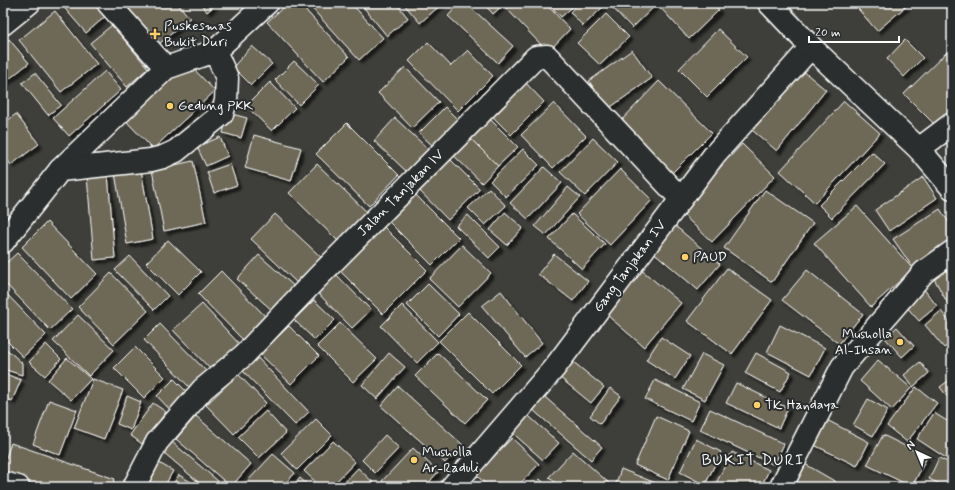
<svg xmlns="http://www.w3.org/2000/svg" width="955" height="490" font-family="Mynerve,sans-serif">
  <defs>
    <filter id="shadow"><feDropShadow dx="3.5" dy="3.5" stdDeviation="1" flood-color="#0009"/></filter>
  </defs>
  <rect width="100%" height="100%" fill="#3e3e3a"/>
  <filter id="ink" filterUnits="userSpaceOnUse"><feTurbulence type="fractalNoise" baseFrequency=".025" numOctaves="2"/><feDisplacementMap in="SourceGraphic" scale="8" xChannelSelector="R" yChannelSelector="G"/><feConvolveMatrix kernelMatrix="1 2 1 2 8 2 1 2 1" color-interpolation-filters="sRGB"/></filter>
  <g filter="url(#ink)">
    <!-- building -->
    <g fill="#6e6756" stroke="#fff" filter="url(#shadow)">
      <path d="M60,3H96L106,16L86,33Z"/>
      <path d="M113,3H177L190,18L152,50Z"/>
      <path d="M200,3H217L207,12Z"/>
      <path d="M288,3H299L349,57L323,82L267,22Z"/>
      <path d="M307,3H351L383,38L359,60Z"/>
      <path d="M360,3H396L408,18L387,36Z"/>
      <path d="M403,3H443L420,23Z"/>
      <path d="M460,3H466L513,46L498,63L448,16Z"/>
      <path d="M483,3H505L493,14Z"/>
      <path d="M511,3H545L570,29L548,52L506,8Z"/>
      <path d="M548,3H577L561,17Z"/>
      <path d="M579,3H602L604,6L583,26L570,12Z"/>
      <path d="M608,3H658L632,28Z"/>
      <path d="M660,3H713L719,10L689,39L658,5Z"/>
      <path d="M853,3H910L877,31Z"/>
      <path d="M55,11L97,64L61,92L19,40Z"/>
      <path d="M606,14L629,37L600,65L577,43Z"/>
      <path d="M112,25L148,68L127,87L90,43Z"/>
      <path d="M718,29L747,57L707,97L679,69Z"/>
      <path d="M9,39L29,63L3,84V44Z"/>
      <path d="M905,40L923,58L904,77L887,59Z"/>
      <path d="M428,42L451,66L468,50L493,76L458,111L409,61Z"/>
      <path d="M252,46L272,64L251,85L233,67Z"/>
      <path d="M952,47V109L935,125L904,94Z"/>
      <path d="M632,50L652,78L608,109L589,81Z"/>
      <path d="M294,61L319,85L299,105L275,80Z"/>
      <path d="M187,62L215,91L153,149L125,120Z"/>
      <path d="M796,65L826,90L777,151L747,126Z"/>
      <path d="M405,67L439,102L412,128L378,93Z"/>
      <path d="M105,71L121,90L69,136L53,118Z"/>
      <path d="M35,73L61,105L48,115L22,83Z"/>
      <path d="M659,81L712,133L669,176L617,125Z"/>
      <path d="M270,82L295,108L272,131L246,106Z"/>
      <path d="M525,82L544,102L511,135L491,115Z"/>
      <path d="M844,101L880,133L815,203L780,171Z"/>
      <path d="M554,103L586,136L553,168L521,135Z"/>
      <path d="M445,107L459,121L433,146L419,133Z"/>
      <path d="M228,113L247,118L241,138L223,133Z"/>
      <path d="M16,114L39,144L11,165L3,154V124Z"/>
      <path d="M485,114L518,147L498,166L465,133Z"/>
      <path d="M395,118L428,149L407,172L374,141Z"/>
      <path d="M347,123L399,175L369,206L316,154Z"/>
      <path d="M465,133L498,166L482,183L448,150Z"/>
      <path d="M254,135L301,148L291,181L245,168Z"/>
      <path d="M220,137L228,156L206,166L197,147Z"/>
      <path d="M593,138L618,162L585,196L560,172Z"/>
      <path d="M742,144L775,176L712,242L679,211Z"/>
      <path d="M523,149L539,165L506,197L490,181Z"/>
      <path d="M443,152L480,189L448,220L412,183Z"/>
      <path d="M872,152L885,164L832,218L819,205Z"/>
      <path d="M193,161L206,222L164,231L152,170Z"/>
      <path d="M230,164L237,185L214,193L207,172Z"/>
      <path d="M317,164L368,213L339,242L289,193Z"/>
      <path d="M544,167L562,183L528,219L510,203Z"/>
      <path d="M141,169L153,239L127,244L115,173Z"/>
      <path d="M620,169L652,200L610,245L577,214Z"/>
      <path d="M108,174L115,258L94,260L87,176Z"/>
      <path d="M923,177L937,198L889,231L875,210Z"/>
      <path d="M568,187L580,197L546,235L535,226Z"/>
      <path d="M489,188L506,206L485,225L468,208Z"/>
      <path d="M411,190L459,238L432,265L384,217Z"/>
      <path d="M765,190L813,223L772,282L724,248Z"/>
      <path d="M857,206L913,269L871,307L814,243Z"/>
      <path d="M940,209L952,227V242L913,268L893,239Z"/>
      <path d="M505,212L523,228L507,245L490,230Z"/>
      <path d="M275,214L322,258L298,284L251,239Z"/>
      <path d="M572,214L605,244L582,269L549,239Z"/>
      <path d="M468,215L500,247L489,258L456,226Z"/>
      <path d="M376,219L427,270L383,314L332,263Z"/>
      <path d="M47,222L97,274L71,299L22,247Z"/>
      <path d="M673,224L720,264L698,290L651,250Z"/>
      <path d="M168,240L201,272L178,295L146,263Z"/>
      <path d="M462,245L491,273L458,307L429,279Z"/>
      <path d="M17,253L72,309L50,330L3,281V266Z"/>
      <path d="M554,254L588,281L573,301L538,274Z"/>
      <path d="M259,255L296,288L274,312L237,279Z"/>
      <path d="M130,256L168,296L154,310L115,270Z"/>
      <path d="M952,261V302L948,304L931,273Z"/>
      <path d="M638,267L681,303L644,347L601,310Z"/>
      <path d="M727,268L772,300L732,354L687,321Z"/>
      <path d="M332,270L371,310L352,328L313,288Z"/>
      <path d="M807,270L863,314L839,344L782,300Z"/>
      <path d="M221,271L268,319L245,342L198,294Z"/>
      <path d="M111,273L148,311L114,344L78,307Z"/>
      <path d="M428,284L459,314L438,336L407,305Z"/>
      <path d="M923,288L937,306L919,321L904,304Z"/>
      <path d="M3,290L46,335L23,357L3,337Z"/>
      <path d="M501,291L542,343L525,357L482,306Z"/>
      <path d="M314,300L335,320L315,340L294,320Z"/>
      <path d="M202,304L243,348L215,374L173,330Z"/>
      <path d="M402,305L438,342L417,363L381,326Z"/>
      <path d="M941,311L952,325V342L944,348L925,325Z"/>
      <path d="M468,312L521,365L492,394L439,341Z"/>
      <path d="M78,315L114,350L89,376L53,341Z"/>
      <path d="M340,323L377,359L353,382L317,346Z"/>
      <path d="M160,324L210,375L193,391L144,340Z"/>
      <path d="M780,325L825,348L811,375L767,352Z"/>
      <path d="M289,326L319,356L291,384L260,354Z"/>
      <path d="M897,327L914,346L902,357L885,338Z"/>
      <path d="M661,337L690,356L675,379L646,360Z"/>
      <path d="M46,344L61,359L45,376L29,362Z"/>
      <path d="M3,346L22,363V375L3,369Z"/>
      <path d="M135,347L165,377L144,398L114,368Z"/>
      <path d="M389,353L405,367L377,399L362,385Z"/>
      <path d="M438,353L487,400L465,423L415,376Z"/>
      <path d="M756,353L791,372L780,392L745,373Z"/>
      <path d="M702,354L724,365L705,400L683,389Z"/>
      <path d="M255,355L309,412L295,425L240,368Z"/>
      <path d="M566,356L604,387L591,403L553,372Z"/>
      <path d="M67,358L91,379L71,400L48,380Z"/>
      <path d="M878,360L911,388L892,410L860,381Z"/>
      <path d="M920,362L929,373L913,387L904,375Z"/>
      <path d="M3,373L21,380L12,401L3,398Z"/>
      <path d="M238,374L266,403L234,434L206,405Z"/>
      <path d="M952,378V403L940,387Z"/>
      <path d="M93,379L123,390L104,439L74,428Z"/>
      <path d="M174,379L191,396L173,413L157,396Z"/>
      <path d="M655,380L700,402L691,421L645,399Z"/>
      <path d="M736,383L788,408L779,428L726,403Z"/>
      <path d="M398,386L463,445L445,463L381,406Z"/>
      <path d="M916,387L937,403L907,442L887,426Z"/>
      <path d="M610,388L621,396L600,424L590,416Z"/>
      <path d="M538,391L602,447L591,460L526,404Z"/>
      <path d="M127,396L141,402L131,430L117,424Z"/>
      <path d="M868,399L888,410L873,436L853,425Z"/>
      <path d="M49,400L77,410L60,455L33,444Z"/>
      <path d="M153,403L166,412L142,444L130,435Z"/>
      <path d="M710,409L784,444L774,465L700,430Z"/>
      <path d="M522,410L559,443L543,460L507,428Z"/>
      <path d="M266,411L286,433L259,458L238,437Z"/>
      <path d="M934,413L952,424V462L917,439Z"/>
      <path d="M196,416L251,464L231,487L176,439Z"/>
      <path d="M656,416L689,431L668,480L635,465Z"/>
      <path d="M823,418L869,442L857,466L810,443Z"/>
      <path d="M316,419L332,435L297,470L281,453Z"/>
      <path d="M385,435L399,448L375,473L362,460Z"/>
      <path d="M883,435L927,457L912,487L867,465Z"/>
      <path d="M512,438L539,464L517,487H489L476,475Z"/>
      <path d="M696,439L721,452L705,485L680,472Z"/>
      <path d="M333,441L355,462L331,487H321L304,471Z"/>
      <path d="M172,442L225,487H204L163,452Z"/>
      <path d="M11,443L115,479L112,487H28L3,478V466Z"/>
      <path d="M413,448L438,472L425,487H388L382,481Z"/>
      <path d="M573,451L610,484L607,487H560L549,477Z"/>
      <path d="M732,452L769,470L761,487H714Z"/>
      <path d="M273,454L295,473L282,487H242Z"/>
      <path d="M939,458L952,464V487H946L929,479Z"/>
      <path d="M152,459L173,471L164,487H136Z"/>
      <path d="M805,464L836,482L833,487H791Z"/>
      <path d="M358,468L378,487H340Z"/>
      <path d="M621,469L658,484L657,487L615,486Z"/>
      <path d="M179,475L196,485L195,487H171Z"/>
      <path d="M469,477L480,487H459Z"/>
      <path d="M300,478L310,487H292Z"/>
      <path d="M540,479L548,487H532Z"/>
    </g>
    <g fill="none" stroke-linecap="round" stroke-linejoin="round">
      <defs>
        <g id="street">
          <path d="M108,3L166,68"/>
          <path d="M3,24L29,3"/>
          <path d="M919,149L952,124"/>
          <path d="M60,170L166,68L215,51"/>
          <path d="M3,242L60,170L151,160L163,157L176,151L222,114L226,101L227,78L215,51L267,3"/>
          <path d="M3,483L18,487"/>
          <path d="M134,487L157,442L203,389L244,355L316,279L536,57L547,56L681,199"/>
          <path d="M452,487L555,367L715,154L811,47"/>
          <path d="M781,487L842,367L924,272L952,252"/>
        </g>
        <path id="secondary" d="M769,3L811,47L919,149L952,188"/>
      </defs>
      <!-- street casing -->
      <use href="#street" stroke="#fff" stroke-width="25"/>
      <!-- secondary casing -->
      <use href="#secondary" stroke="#fff" stroke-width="25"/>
      <!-- street -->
      <use href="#street" stroke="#2a2d2e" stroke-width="22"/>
      <!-- secondary -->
      <use href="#secondary" stroke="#2a2d2e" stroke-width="22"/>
    </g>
  </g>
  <!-- markers -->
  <g fill="#ffd166" stroke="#2a2d2e" stroke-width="1.5">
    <path d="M153 28h4v4h4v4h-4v4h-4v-4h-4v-4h4z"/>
    <circle cx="170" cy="106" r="4"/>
    <circle cx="685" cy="257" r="4"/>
    <circle cx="900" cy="342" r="4"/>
    <circle cx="757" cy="405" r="4"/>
    <circle cx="414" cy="460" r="4"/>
  </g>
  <g text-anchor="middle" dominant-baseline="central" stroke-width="4" stroke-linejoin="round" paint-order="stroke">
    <!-- poi labels -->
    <g font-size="14" fill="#fff" stroke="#2a2d2e" text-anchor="start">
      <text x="164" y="26">Puskesmas<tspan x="164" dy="16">Bukit Duri</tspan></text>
      <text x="178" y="106">Gedung PKK</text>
      <text x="693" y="257">PAUD</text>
      <text x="892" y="334" text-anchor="end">Musholla<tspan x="892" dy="16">Al-Ihsan</tspan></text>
      <text x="765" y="405">TK Handaya</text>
      <text x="422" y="452">Musholla<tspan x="422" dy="16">Ar-Raduli</tspan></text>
    </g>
    <!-- street labels -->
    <g font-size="14" fill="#fff" stroke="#2a2d2e">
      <text transform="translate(401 193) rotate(-45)">Jalan Tanjakan IV</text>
      <text transform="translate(630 266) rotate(-53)">Gang Tanjakan IV</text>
    </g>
    <!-- quarter labels -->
    <g font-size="16" letter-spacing="1" fill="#fff" stroke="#2a2d2e">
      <text x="753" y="460">BUKIT DURI</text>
    </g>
  </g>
  <!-- margin -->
  <rect width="955" height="490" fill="none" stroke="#2a2d2e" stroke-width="16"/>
  <rect x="8" y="8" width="939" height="474" fill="none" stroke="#fff" stroke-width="1.5" filter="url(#ink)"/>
  <!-- north arrow -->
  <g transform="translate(917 452) rotate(316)" stroke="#2a2d2e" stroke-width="3" paint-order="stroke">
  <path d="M0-3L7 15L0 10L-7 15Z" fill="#ffffff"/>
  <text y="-6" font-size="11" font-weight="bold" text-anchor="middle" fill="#ffffff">N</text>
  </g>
  <!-- scale -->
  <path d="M809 36v6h90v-6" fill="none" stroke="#ffffff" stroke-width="2"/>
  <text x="815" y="36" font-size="12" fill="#ffffff" stroke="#2a2d2e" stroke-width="3" paint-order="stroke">20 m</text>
</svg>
